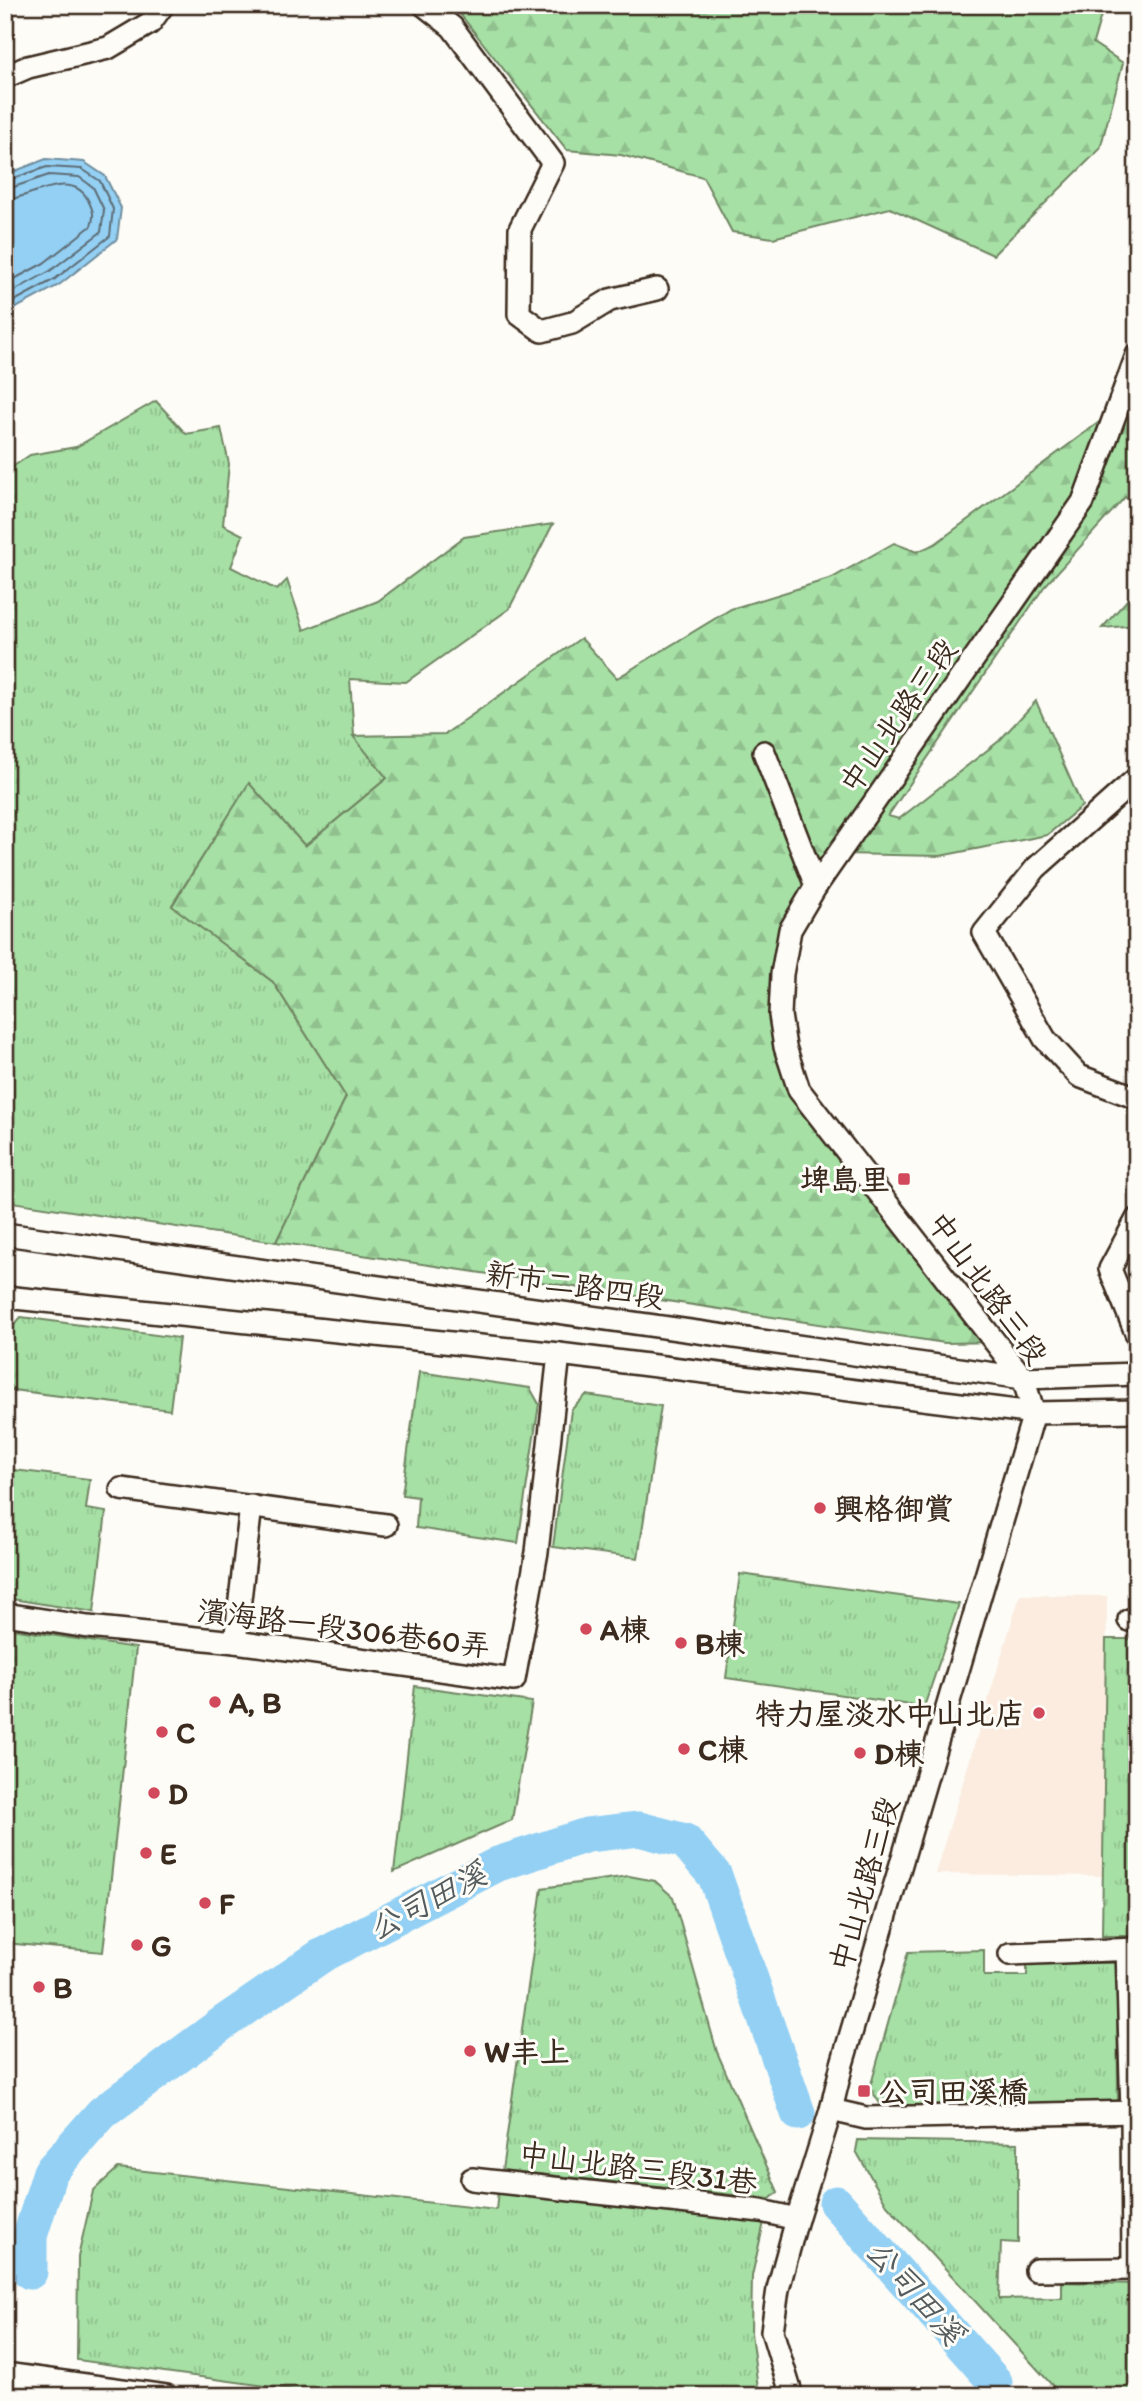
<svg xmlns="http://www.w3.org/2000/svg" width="1142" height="2401" font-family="Itim,'LXGW WenKai TC',sans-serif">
  <defs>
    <pattern id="grass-tufts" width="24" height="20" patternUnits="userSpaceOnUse" patternTransform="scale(1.75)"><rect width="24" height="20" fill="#a6e0a5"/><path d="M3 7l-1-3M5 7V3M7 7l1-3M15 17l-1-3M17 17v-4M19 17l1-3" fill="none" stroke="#90c08e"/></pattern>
    <pattern id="forest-firs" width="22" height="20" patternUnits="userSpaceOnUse" patternTransform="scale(1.75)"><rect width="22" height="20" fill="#a6e0a5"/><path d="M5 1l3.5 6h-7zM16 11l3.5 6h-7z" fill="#90c08e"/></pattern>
  </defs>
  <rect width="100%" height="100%" fill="#fdfcf7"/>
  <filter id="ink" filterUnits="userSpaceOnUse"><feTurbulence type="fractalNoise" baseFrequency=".0143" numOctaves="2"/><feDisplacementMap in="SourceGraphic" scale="14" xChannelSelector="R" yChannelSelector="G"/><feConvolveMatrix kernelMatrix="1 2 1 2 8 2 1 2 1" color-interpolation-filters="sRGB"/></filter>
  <g filter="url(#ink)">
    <!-- built -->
    <path fill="#fbecdf" d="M1020,1595L1107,1596L1104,1876L935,1874Z"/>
    <!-- grass -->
    <g fill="url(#grass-tufts)" stroke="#708562" stroke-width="2">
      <path d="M156,401L186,434L221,428L229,464L223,525L243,535L231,567L277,590L287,580L304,630L378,601L464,537L553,524L509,609L406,682L350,679L354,736L387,778L305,846L249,784L172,905L273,982L346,1097L276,1242L5,1201V472L30,455L76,447Z"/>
      <path d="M21,1317L179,1338L170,1410L5,1389L6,1334Z"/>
      <path d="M419,1372L530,1388L539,1404L518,1543L416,1528L418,1497L402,1495Z"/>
      <path d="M586,1395L661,1406L638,1558L553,1547L571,1410Z"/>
      <path d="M5,1469L90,1479L86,1509L106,1512L94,1612L5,1598Z"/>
      <path d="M740,1574L959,1604L924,1707L726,1678Z"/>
      <path d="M5,1628L136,1648L103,1952L5,1943Z"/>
      <path d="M1106,1639H1137V1936H1102Z"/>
      <path d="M415,1686L532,1702L512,1820L394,1872Z"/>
      <path d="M629,1876L655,1881L673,1897L717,2052L778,2192L770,2199L502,2170L542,1888Z"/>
      <path d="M984,1950V1976H1027V1963H1117L1118,2105H881L870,2088L908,1952Z"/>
      <path d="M858,2140L1018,2143V2243L1001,2242L999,2299L1062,2298V2282L1137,2284V2396H1062L887,2205L856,2151Z"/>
      <path d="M118,2168L496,2210L498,2191L764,2222L752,2276L751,2333L759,2396H338L77,2360L78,2257L93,2191Z"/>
    </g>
    <!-- forest -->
    <g fill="url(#forest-firs)" stroke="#708562" stroke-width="2">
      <path d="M453,5H1104L1093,43L1123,63L1100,149L993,255L890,208L773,238L732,232L703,177L621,155L567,150Z"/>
      <path d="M1137,394V506L1125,497L1044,587L888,816L899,819L999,741L1036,701L1082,806L1047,835L940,856L843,854L791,949L783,1031L803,1091L1000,1342L945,1343L276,1242L346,1097L273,982L172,906L249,783L305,846L387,778L353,736L445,734L581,638L617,678L731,609L832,578L894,543L917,552L935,544Z"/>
      <path d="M1137,589V625L1102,628Z"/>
    </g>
    <!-- water -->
    <path fill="#93d0f4" stroke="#708e9e" stroke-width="2" d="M46,159L84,162L105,176L121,208L117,239L59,285L5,314V175Z"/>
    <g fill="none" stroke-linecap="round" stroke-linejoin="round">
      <!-- shore -->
      <g stroke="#5e6c74" stroke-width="2">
        <path d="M5,181L47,167L82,169L100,181L113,209L110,236L55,279L5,306"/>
        <path d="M5,190L49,175L79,177L93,187L104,210L101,232L50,271L5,296"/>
        <path d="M5,200C28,199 72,168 88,200C93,210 95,215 91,226L44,263L5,284"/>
      </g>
      <!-- river -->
      <g stroke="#93d0f4" stroke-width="35">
        <path d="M836,2203L995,2382"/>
        <path d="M30,2272V2236L50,2172L102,2113L223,2023L321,1956L498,1864L587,1835L639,1829L685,1841L715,1876L798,2113"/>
      </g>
      <defs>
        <g id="minor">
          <path d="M424,5L452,27L553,163L520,229L519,314L542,331L572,323L610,300L657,289"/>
          <path d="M5,77L28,67L108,48L150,23L163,5"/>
          <path d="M764,752L816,886"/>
          <path d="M1137,778L1036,868L984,933L1045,1039L1079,1076L1137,1098"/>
          <path d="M1137,1219L1110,1269L1137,1335"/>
          <path d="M5,1234L1023,1378L1137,1374"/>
          <path d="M5,1297L559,1354L1034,1413L1137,1411"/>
          <path d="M121,1489L386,1525"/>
          <path d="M5,1614L88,1627L235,1642L514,1680L537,1552L559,1354"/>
          <path d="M1129,1620H1137"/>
          <path d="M235,1642L251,1506"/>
          <path d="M1127,1950L1132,2112L1133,2269"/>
          <path d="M1010,1954L1137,1949"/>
          <path d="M831,2110L866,2118L1137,2112"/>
          <path d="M472,2179L761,2211L797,2219"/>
          <path d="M1036,2270L1137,2269"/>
          <path d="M5,2374L166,2396"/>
          <path d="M792,2396L772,2331L778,2289L797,2219L831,2110L842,2064L1034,1413L1023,1378L799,1090L785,1047L780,1015L782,974L790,930L816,886L1083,502L1137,355"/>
        </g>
      </defs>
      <!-- minor casing -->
      <use href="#minor" stroke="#3b2a1e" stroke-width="26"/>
      <!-- minor -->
      <use href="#minor" stroke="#fdfcf7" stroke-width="21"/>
      <!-- tram -->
      <path stroke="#3b2a1e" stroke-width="2" d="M5,2393L26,2396"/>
    </g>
  </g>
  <!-- markers -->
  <g fill="#d1495b" stroke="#fdfcf7" stroke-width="2.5">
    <rect x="897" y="1172" width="14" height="14" rx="3.5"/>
    <circle cx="820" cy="1508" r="7"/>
    <circle cx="586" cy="1629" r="7"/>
    <circle cx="681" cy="1643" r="7"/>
    <circle cx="215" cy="1702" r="7"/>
    <circle cx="1039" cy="1713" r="7"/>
    <circle cx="162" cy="1732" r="7"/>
    <circle cx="684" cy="1749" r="7"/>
    <circle cx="860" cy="1753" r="7"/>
    <circle cx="154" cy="1793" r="7"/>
    <circle cx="146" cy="1853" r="7"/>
    <circle cx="205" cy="1903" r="7"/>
    <circle cx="137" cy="1945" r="7"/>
    <circle cx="39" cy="1987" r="7"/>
    <circle cx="470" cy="2051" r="7"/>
    <rect x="857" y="2084" width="14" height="14" rx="3.5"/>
  </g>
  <g text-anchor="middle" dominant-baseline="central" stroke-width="6" stroke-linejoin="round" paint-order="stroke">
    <!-- street labels -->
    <g font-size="30" fill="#3b2a1e" stroke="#fdfcf7">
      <text transform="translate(898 716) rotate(-55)">中山北路三段</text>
      <text transform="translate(575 1285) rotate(8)">新市二路四段</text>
      <text transform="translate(988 1288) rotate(54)">中山北路三段</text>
      <text transform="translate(344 1628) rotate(7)">濱海路一段306巷60弄</text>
      <text transform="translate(864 1884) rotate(-74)">中山北路三段</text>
      <text transform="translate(638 2168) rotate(7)">中山北路三段31巷</text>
    </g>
    <!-- poi labels -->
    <g font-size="30" font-weight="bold" fill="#3b2a1e" stroke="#fdfcf7" text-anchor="start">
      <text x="890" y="1179" text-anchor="end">埤島里</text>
      <text x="834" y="1508">興格御賞</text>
      <text x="600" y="1629">A棟</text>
      <text x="695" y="1643">B棟</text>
      <text x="229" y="1702">A, B</text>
      <text x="1025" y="1713" text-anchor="end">特力屋淡水中山北店</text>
      <text x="176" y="1732">C</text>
      <text x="698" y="1749">C棟</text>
      <text x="874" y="1753">D棟</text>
      <text x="168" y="1793">D</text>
      <text x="160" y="1853">E</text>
      <text x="219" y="1903">F</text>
      <text x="151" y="1945">G</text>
      <text x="53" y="1987">B</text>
      <text x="484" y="2051">W丰上</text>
      <text x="878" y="2091">公司田溪橋</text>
    </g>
    <!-- water labels -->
    <g font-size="32" font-style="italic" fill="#555c5e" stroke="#fdfcf7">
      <text transform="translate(427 1901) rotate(-28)">公司田溪</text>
      <text transform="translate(915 2292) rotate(48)">公司田溪</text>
    </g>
  </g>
  <!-- margin -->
  <rect width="1142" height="2401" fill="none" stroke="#fdfcf7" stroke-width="28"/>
  <rect x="14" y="14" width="1114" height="2373" fill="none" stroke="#3b2a1e" stroke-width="2.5" filter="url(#ink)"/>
</svg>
